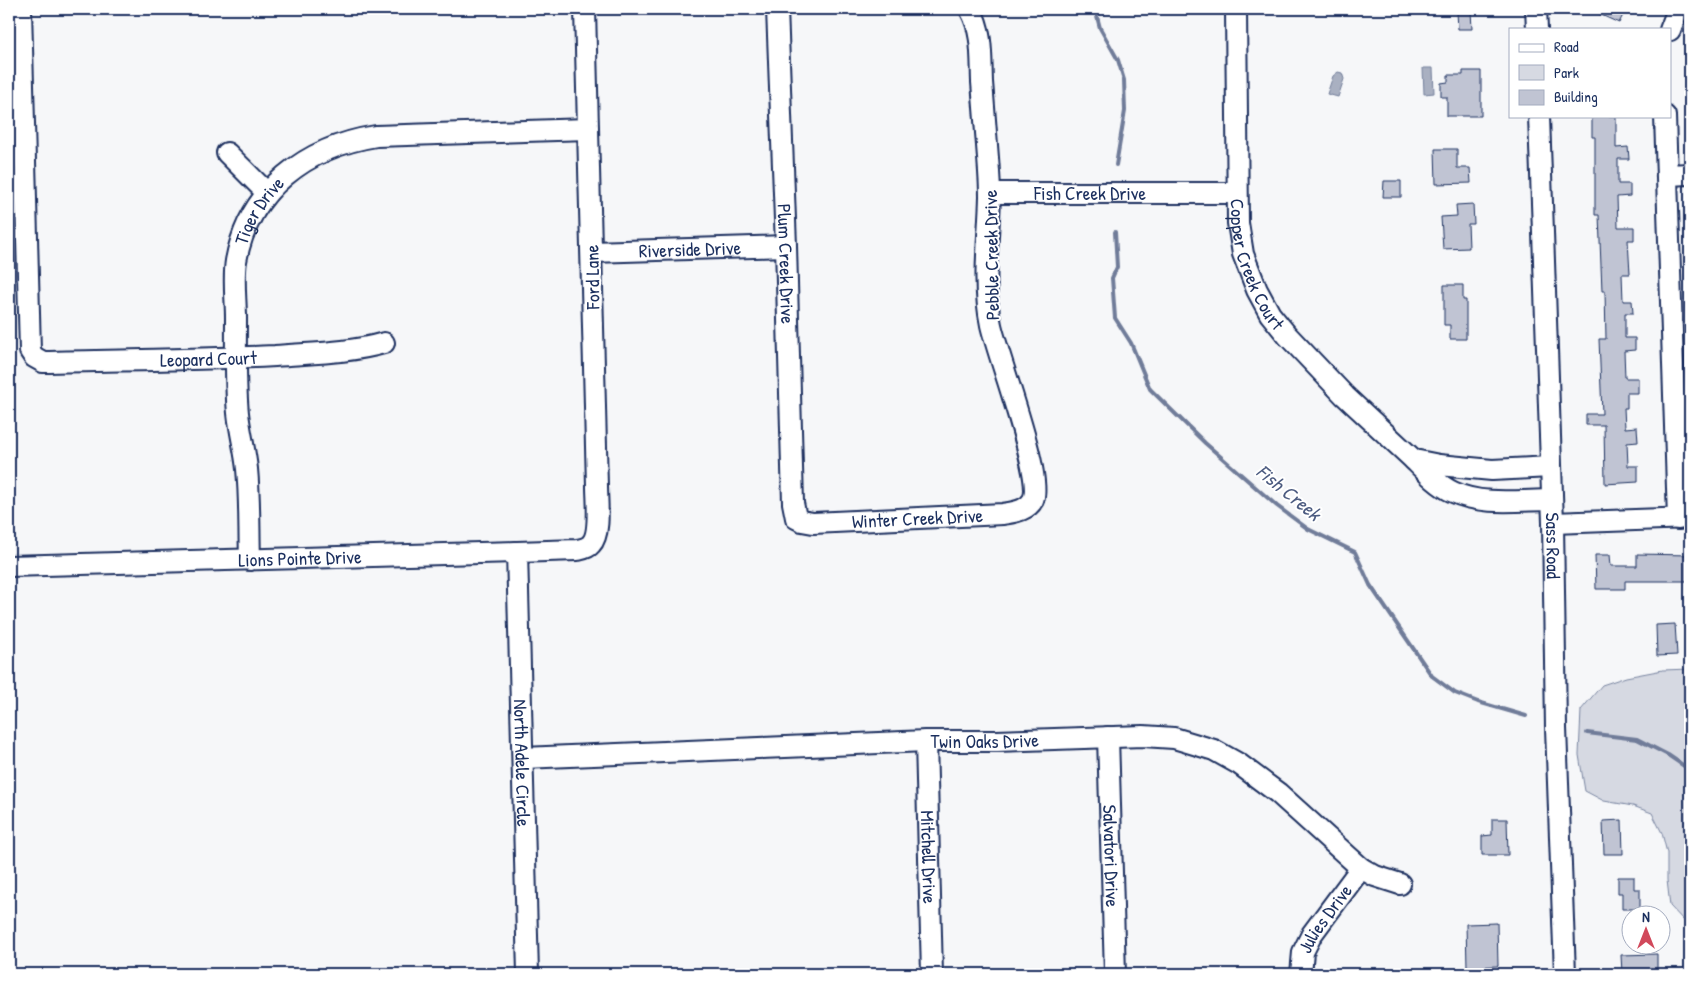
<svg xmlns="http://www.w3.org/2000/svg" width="1699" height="983" font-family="'Patrick Hand',sans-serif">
  <rect width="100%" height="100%" fill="#f6f7f9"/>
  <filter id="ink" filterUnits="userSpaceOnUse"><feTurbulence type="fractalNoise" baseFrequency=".02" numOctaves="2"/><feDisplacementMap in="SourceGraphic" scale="10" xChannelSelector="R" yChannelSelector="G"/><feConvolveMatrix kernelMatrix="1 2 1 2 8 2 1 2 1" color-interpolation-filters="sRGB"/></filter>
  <g filter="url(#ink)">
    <!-- green -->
    <path fill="#d6d9e2" stroke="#7884a0" d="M1690,669V922H1685L1670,906L1667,880V853L1662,833L1652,813L1633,806L1604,801L1585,791L1579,755L1581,710L1602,685L1626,677L1663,670Z"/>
    <!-- water -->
    <g fill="#a9b0c1" stroke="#707c99">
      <path d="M1423,68H1433L1434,93L1424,94Z"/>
      <path d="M1338,72L1342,73L1344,79L1338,97L1327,94L1333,76Z"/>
    </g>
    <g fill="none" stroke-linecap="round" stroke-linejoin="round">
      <!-- stream -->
      <g stroke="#707c99" stroke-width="4">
        <path d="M1095,9L1100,28L1118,60L1124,80L1125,111L1116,165"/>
        <path d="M1115,232L1117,267L1112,278L1115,318L1131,343L1150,389L1205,443L1277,506L1308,529L1355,552L1370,585L1432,676L1455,693L1478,702L1526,716"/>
        <path d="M1587,733L1637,739L1668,755L1690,770"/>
      </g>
    </g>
    <!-- building -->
    <g fill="#c0c4d3" stroke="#1b2f5e">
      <path d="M1588,9H1626L1619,23Z"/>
      <path d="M1471,11L1472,29H1458L1457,12Z"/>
      <path d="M1463,71H1481V116H1447V97H1441V83L1448,82V75H1463Z"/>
      <path d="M1592,116H1616V148L1628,147L1629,159H1618V184H1630V196L1617,197L1618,227H1634V240H1628L1630,274H1622L1623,301H1632L1633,313H1625V338H1635V350L1624,351L1625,378H1638V393H1627V408H1624L1625,428L1637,427L1638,442L1627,443L1628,466H1638V482L1605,484L1604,425H1586V414H1602L1599,339H1606L1605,291H1602L1599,215H1595V137H1592Z"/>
      <path d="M1435,149H1457V168H1470L1471,183L1436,184Z"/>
      <path d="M1384,181H1401V197H1383Z"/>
      <path d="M1473,204L1474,224H1468L1469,248L1443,249L1441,217L1457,216L1456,205Z"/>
      <path d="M1444,285H1463V300H1466V339H1450V325H1444Z"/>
      <path d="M1637,554L1690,555V581H1625V589H1596L1595,555H1610L1611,566H1637Z"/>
      <path d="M1675,624L1677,655L1657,656L1656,625Z"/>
      <path d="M1492,819H1507L1508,855H1482V836L1492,835Z"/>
      <path d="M1622,820L1623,854H1604L1603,821Z"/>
      <path d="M1618,877H1634V889H1640V909H1622V893H1618Z"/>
      <path d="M1497,923L1498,966L1467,967L1466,924Z"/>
      <path d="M1657,954V974L1622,973L1621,955Z"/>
    </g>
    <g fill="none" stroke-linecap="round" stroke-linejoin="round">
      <defs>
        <g id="minor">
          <path id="s1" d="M21,9L30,351L34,357L43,362C120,360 198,360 275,356C312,353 349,353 384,343"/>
          <path id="s2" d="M777,9L786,246L793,503L796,518L802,521L813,523L1003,514C1014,512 1027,511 1033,500C1044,477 998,357 991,325C982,283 989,238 990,196C990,183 989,171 988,158C986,133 984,108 982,82C981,57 983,32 970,9"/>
          <path id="s3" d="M1236,9L1238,223L1243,254L1257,290L1270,314L1287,335L1345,396L1414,460"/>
          <path d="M1536,9L1537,29"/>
          <path d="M1670,30L1678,9"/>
          <path id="s4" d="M1539,116L1553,523L1556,728L1565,974"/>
          <path d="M1665,116L1678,519"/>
          <path d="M227,153L267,193"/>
          <path d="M1667,175L1690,174"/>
          <path id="s5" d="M990,193H1236"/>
          <path id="s6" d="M592,252L786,246"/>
          <path d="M1550,467L1492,470L1439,465L1414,460C1426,472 1438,485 1453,492C1482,506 1520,500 1552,500"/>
          <path d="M1553,523L1690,518"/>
          <path id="s7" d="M517,552L528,974"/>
          <path id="s8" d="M250,560C249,530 250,499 247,469C245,450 240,432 238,413C235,383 236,349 236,318C236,300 233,279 236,261C249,189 307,147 376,136L588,129"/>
          <path id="s9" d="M9,566L517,552L577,550C582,549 587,549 591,544C601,534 597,501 597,486L585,9"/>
          <path id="s10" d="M1108,737L1115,974"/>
          <path id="s11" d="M926,741L932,974"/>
          <path id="s12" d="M523,758L926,741H997L1143,736L1174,738L1214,750L1239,764L1278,793L1361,868L1375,876L1400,884"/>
          <path id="s13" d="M1301,974L1303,952L1312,934L1361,868"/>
        </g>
      </defs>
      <!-- minor casing -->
      <use href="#minor" stroke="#1b2f5e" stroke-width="24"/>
      <!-- minor -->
      <use href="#minor" stroke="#fff" stroke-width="20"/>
    </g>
  </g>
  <g text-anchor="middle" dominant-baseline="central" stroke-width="4" stroke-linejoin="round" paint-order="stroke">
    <!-- street labels -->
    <g font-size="19" fill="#1b2f5e" stroke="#fff">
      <text stroke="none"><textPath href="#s5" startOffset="100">Fish Creek Drive</textPath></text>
      <text stroke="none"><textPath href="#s8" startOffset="356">Tiger Drive</textPath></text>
      <text stroke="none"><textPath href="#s6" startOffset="98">Riverside Drive</textPath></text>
      <text transform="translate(991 255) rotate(-91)">Pebble Creek Drive</text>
      <text stroke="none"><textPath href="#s3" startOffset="259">Copper Creek Court</textPath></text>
      <text stroke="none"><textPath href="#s2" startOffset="255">Plum Creek Drive</textPath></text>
      <text transform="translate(592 277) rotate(-91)">Ford Lane</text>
      <text stroke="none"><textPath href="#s1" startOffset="525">Leopard Court</textPath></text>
      <text stroke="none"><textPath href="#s2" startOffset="632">Winter Creek Drive</textPath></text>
      <text stroke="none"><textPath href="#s4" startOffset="430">Sass Road</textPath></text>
      <text stroke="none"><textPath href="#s9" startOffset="291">Lions Pointe Drive</textPath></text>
      <text stroke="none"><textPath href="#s12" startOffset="462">Twin Oaks Drive</textPath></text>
      <text stroke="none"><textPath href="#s7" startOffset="211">North Adele Circle</textPath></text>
      <text stroke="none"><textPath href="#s10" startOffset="119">Salvatori Drive</textPath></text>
      <text stroke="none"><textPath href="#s11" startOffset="116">Mitchell Drive</textPath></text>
      <text stroke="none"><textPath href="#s13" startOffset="62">Julies Drive</textPath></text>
    </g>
    <!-- water labels -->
    <g font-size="20" font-style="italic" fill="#4d5c81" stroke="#fff">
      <text transform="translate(1289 492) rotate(39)">Fish Creek</text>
    </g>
  </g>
  <!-- margin -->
  <rect width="1699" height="983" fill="none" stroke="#fff" stroke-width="30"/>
  <rect x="15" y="15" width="1669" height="953" fill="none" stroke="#1b2f5e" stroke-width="2" filter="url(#ink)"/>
  <!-- legend -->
  <rect x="1509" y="28" width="162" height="90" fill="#ffffff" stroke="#a4acbf"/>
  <rect x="1519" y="44" width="25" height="8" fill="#ffffff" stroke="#a4acbf"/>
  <text x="1554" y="52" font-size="15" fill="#1b2f5e">Road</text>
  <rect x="1519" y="65" width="25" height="15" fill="#d6d9e2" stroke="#a4acbf"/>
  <text x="1554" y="78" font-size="15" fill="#1b2f5e">Park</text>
  <rect x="1519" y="90" width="25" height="15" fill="#c0c4d3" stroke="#a4acbf"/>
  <text x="1554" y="102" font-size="15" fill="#1b2f5e">Building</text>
  <!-- north arrow -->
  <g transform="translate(1646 930)"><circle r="24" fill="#ffffff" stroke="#a4acbf"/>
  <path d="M0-4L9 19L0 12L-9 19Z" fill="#d1495b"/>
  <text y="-8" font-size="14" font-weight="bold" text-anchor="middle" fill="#1b2f5e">N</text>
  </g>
</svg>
